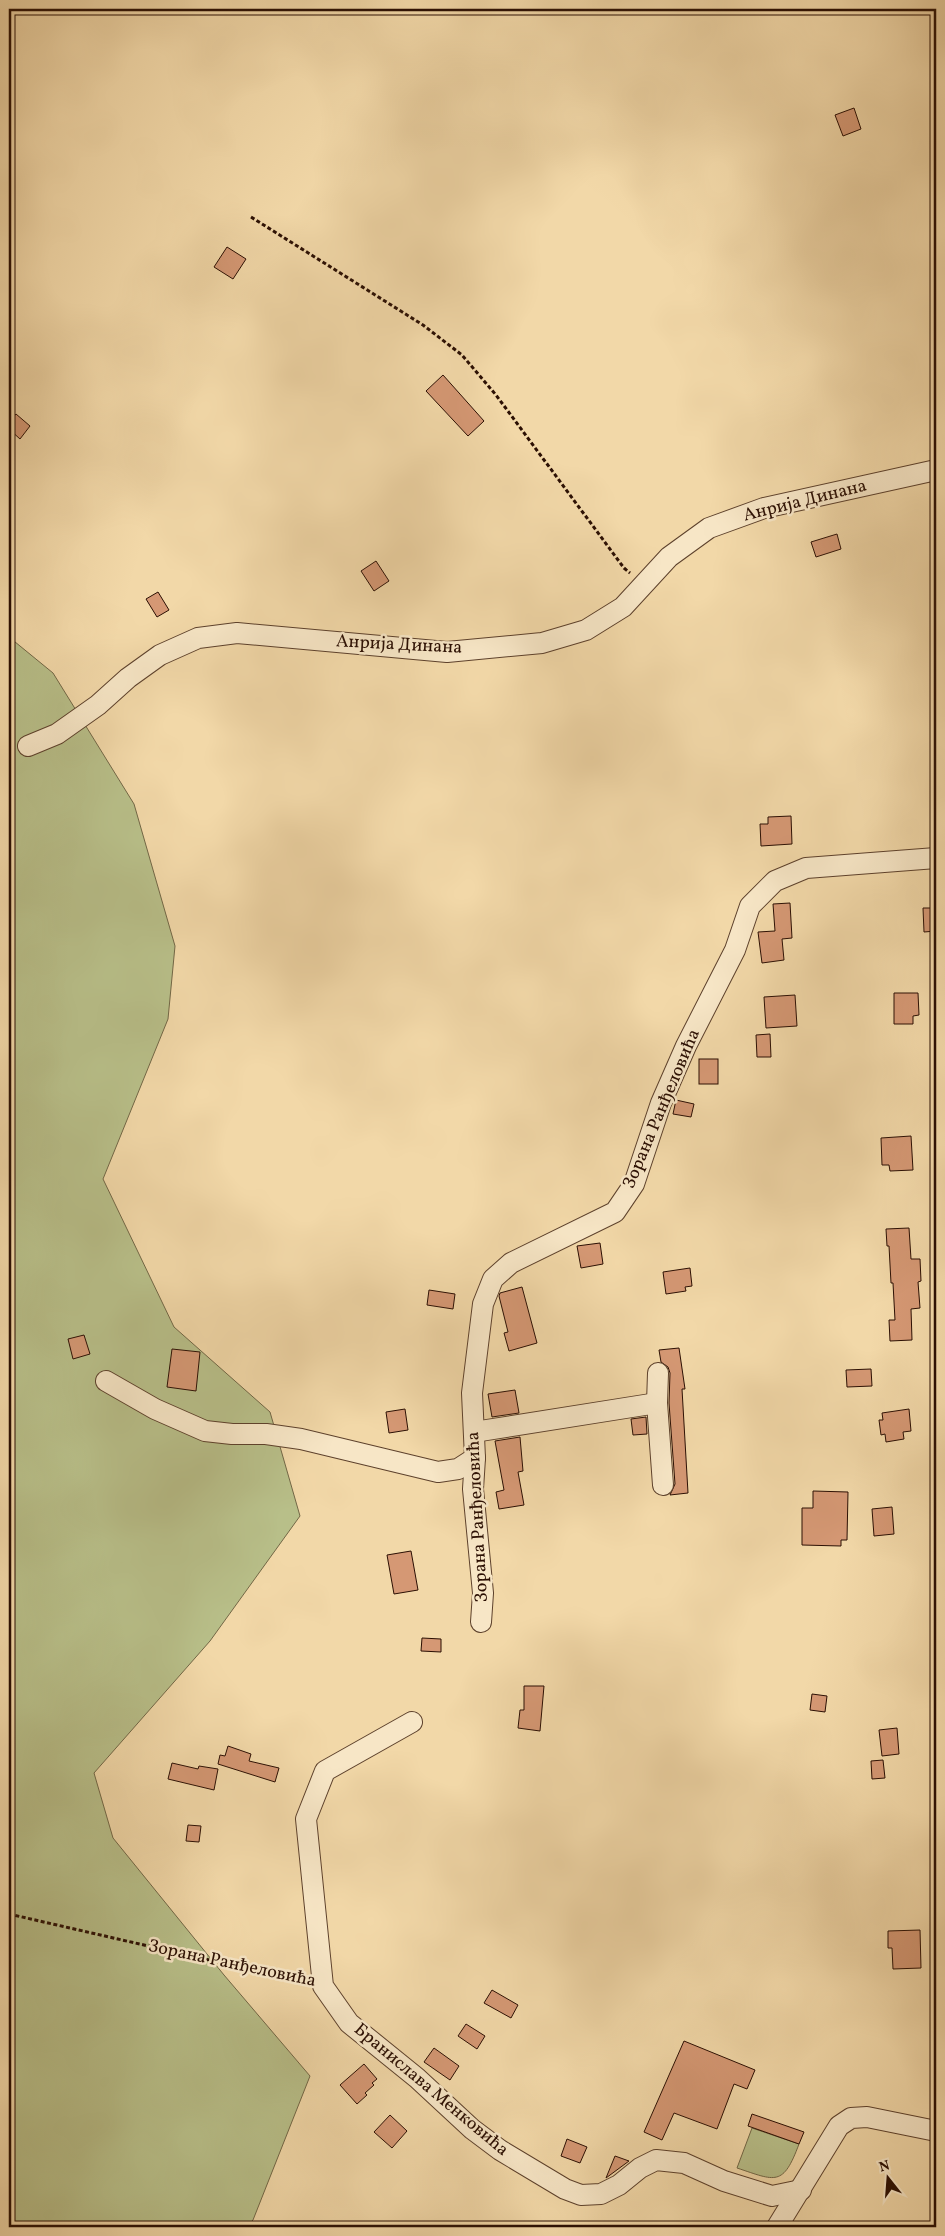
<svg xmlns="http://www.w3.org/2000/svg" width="945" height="2236" font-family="Vollkorn,serif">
  <rect width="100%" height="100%" fill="#f2d8a8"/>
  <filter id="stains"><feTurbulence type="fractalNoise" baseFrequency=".004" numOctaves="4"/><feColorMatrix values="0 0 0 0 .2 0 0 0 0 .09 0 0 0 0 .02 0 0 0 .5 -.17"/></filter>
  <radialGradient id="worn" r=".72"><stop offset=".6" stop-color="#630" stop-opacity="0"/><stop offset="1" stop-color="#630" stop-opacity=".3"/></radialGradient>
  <!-- green -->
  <g fill="#b8bf89" stroke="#726746">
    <path d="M9,637L53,673L134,804L175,946L168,1019L103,1179L174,1327L270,1412L300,1516L210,1641L94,1773L113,1838L224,1975L310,2076L253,2220L246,2227H9Z"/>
    <path d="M752,2128L799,2144C783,2187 776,2181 737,2168Z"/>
  </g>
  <!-- building -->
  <g fill="#d59874" stroke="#2b0f03">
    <path d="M854,108L861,129L843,136L835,115Z"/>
    <path d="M227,247L246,259L233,279L214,267Z"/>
    <path d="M443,375L484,421L468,436L426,391Z"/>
    <path d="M16,414L30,426L20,439L9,429V422Z"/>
    <path d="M837,534L841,549L816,557L811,542Z"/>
    <path d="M376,561L389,581L374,591L361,571Z"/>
    <path d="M158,592L169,610L157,617L146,599Z"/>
    <path d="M791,816L792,844L761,846L760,824H768V817Z"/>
    <path d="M790,903L792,938L782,939L784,960L762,963L758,932L775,931L773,904Z"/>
    <path d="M923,908H936V931L924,932Z"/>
    <path d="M894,993H918L919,1015L913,1016V1024H894Z"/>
    <path d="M795,995L797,1026L766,1028L764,997Z"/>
    <path d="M770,1034L771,1057H757L756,1035Z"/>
    <rect x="699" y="1059" width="19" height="25"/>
    <path d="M676,1100L694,1104L691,1117L673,1114Z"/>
    <path d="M911,1136L913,1170L890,1171L889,1165H882L881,1138Z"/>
    <path d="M909,1228L911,1259H920L921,1281L918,1282L920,1308L911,1309L912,1340L890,1341L889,1320H895L893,1283H891L889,1246H887L886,1229Z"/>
    <path d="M600,1243L603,1264L581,1268L577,1246Z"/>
    <path d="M690,1268L692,1286L685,1287L686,1291L666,1294L663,1272Z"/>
    <path d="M522,1287L537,1343L509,1351L504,1333L508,1332L499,1296L500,1293Z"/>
    <path d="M429,1290L455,1294L453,1309L427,1305Z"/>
    <path d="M84,1335L90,1354L73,1359L68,1339Z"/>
    <path d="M679,1348L685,1389H682L688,1493L670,1495L675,1484L669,1403L670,1373L668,1367L661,1362L659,1350Z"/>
    <path d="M172,1349L200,1352L196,1391L167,1387Z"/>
    <path d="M871,1369L872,1386L847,1387L846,1370Z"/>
    <path d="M515,1390L519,1413L492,1417L488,1394Z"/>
    <path d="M405,1409L408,1430L389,1433L386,1412Z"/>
    <path d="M909,1409L911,1431L903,1432L904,1439L886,1442L885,1434L881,1435L879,1420H883L882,1413Z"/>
    <path d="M646,1417L647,1434L633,1435L631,1419Z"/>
    <path d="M520,1437L523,1471L518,1472L524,1505L499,1509L496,1492L504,1490L495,1441Z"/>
    <path d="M813,1491L848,1492L847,1540H841V1546L802,1545V1508H813Z"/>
    <path d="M892,1507L894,1534L874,1536L872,1509Z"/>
    <path d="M411,1551L418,1590L394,1594L387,1555Z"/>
    <path d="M422,1638L441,1639V1652L421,1651Z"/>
    <path d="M524,1686H544L540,1731L518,1728L520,1710H524Z"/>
    <path d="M812,1694L827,1696L825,1712L810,1710Z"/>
    <path d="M897,1728L899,1754L882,1756L879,1730Z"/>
    <path d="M228,1746L251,1754L249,1761L279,1768L275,1782L218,1764L220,1755L225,1756Z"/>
    <path d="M883,1760L885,1778L872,1779L871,1761Z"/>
    <path d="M172,1763L198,1769L199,1766L218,1769L214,1790L168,1779Z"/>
    <path d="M188,1825L201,1826L199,1842L186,1841Z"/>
    <path d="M920,1930L921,1968L893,1969L892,1948H888V1931Z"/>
    <path d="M492,1990L518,2005L511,2018L484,2003Z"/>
    <path d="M466,2024L485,2036L477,2049L458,2036Z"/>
    <path d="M684,2041L755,2070L747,2089L734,2084L717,2129L674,2113L662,2140L644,2132Z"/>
    <path d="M434,2048L459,2066L450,2080L424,2062Z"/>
    <path d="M364,2064L377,2079L372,2083L374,2085L365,2093L367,2095L357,2104L340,2085Z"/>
    <path d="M752,2114L804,2132L799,2144L748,2126Z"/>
    <path d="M390,2115L407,2131L392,2148L374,2132Z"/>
    <path d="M567,2139L587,2147L580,2163L561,2156Z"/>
    <path d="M615,2156L629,2161L606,2178Z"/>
  </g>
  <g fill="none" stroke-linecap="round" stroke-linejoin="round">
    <defs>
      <g id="street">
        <path d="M28,746L57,734L98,705L128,678L160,655L198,638L237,633L447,652L542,643L586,630L623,607L669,557L709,528L764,508L936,470"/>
        <path d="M658,1373L657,1403L663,1485"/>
        <path d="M106,1381L155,1409L205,1431L232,1434H266L301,1439L438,1472L458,1469L475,1458"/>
        <path d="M474,1432L657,1403"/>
        <path d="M481,1622L483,1593L473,1489L475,1458L472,1393L483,1304L493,1279L511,1263L615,1212L634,1184L661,1103L686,1046L735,950L750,906L775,881L806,868L936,858"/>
        <path d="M412,1722L325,1771L306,1819L323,1986L349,2023L417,2078L472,2129L500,2150L565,2189L581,2195L601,2194L619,2185L640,2168L656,2160L684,2163L724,2181L772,2196L801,2190"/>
        <path d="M777,2227L839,2126L851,2118L867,2117L936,2131"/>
      </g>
    </defs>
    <!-- street casing -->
    <use href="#street" stroke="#5d412c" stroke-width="22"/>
    <!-- path -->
    <g stroke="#2b0f03" stroke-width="3" stroke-dasharray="4 2.5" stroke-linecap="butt">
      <path d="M251,217L423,325L462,355L496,395L624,568L630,573"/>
      <path d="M9,1914L305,1982"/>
    </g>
    <!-- street -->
    <use href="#street" stroke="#f7e6c6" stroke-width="20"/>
  </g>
  <g text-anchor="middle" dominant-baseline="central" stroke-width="5" stroke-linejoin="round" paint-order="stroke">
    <!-- street labels -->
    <g font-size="18" fill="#2b0f03" stroke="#f7e6c6">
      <text transform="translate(805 501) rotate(-14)">Анрија Динана</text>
      <text transform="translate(399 645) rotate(3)">Анрија Динана</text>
      <text transform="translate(662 1109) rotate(-67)">Зорана Ранђеловића</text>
      <text transform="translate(478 1517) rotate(-93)">Зорана Ранђеловића</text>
      <text transform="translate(232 1964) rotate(12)">Зорана Ранђеловића</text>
      <text transform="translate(431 2090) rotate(40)">Бранислава Менковића</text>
    </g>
  </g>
  <!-- margin -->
  <rect width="945" height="2236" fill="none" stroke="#f2d8a8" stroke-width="30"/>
  <rect x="10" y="10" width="925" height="2216" fill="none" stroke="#2b0f03" stroke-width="2.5"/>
  <rect x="15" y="15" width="915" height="2206" fill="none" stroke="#2b0f03"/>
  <!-- north arrow -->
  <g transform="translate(888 2178) rotate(343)" stroke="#f7e6c6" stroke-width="4" paint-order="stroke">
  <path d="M0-4L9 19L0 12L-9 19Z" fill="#2b0f03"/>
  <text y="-8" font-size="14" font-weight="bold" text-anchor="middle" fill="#2b0f03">N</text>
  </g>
  <rect width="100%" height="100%" filter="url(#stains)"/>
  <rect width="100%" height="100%" fill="url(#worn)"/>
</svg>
